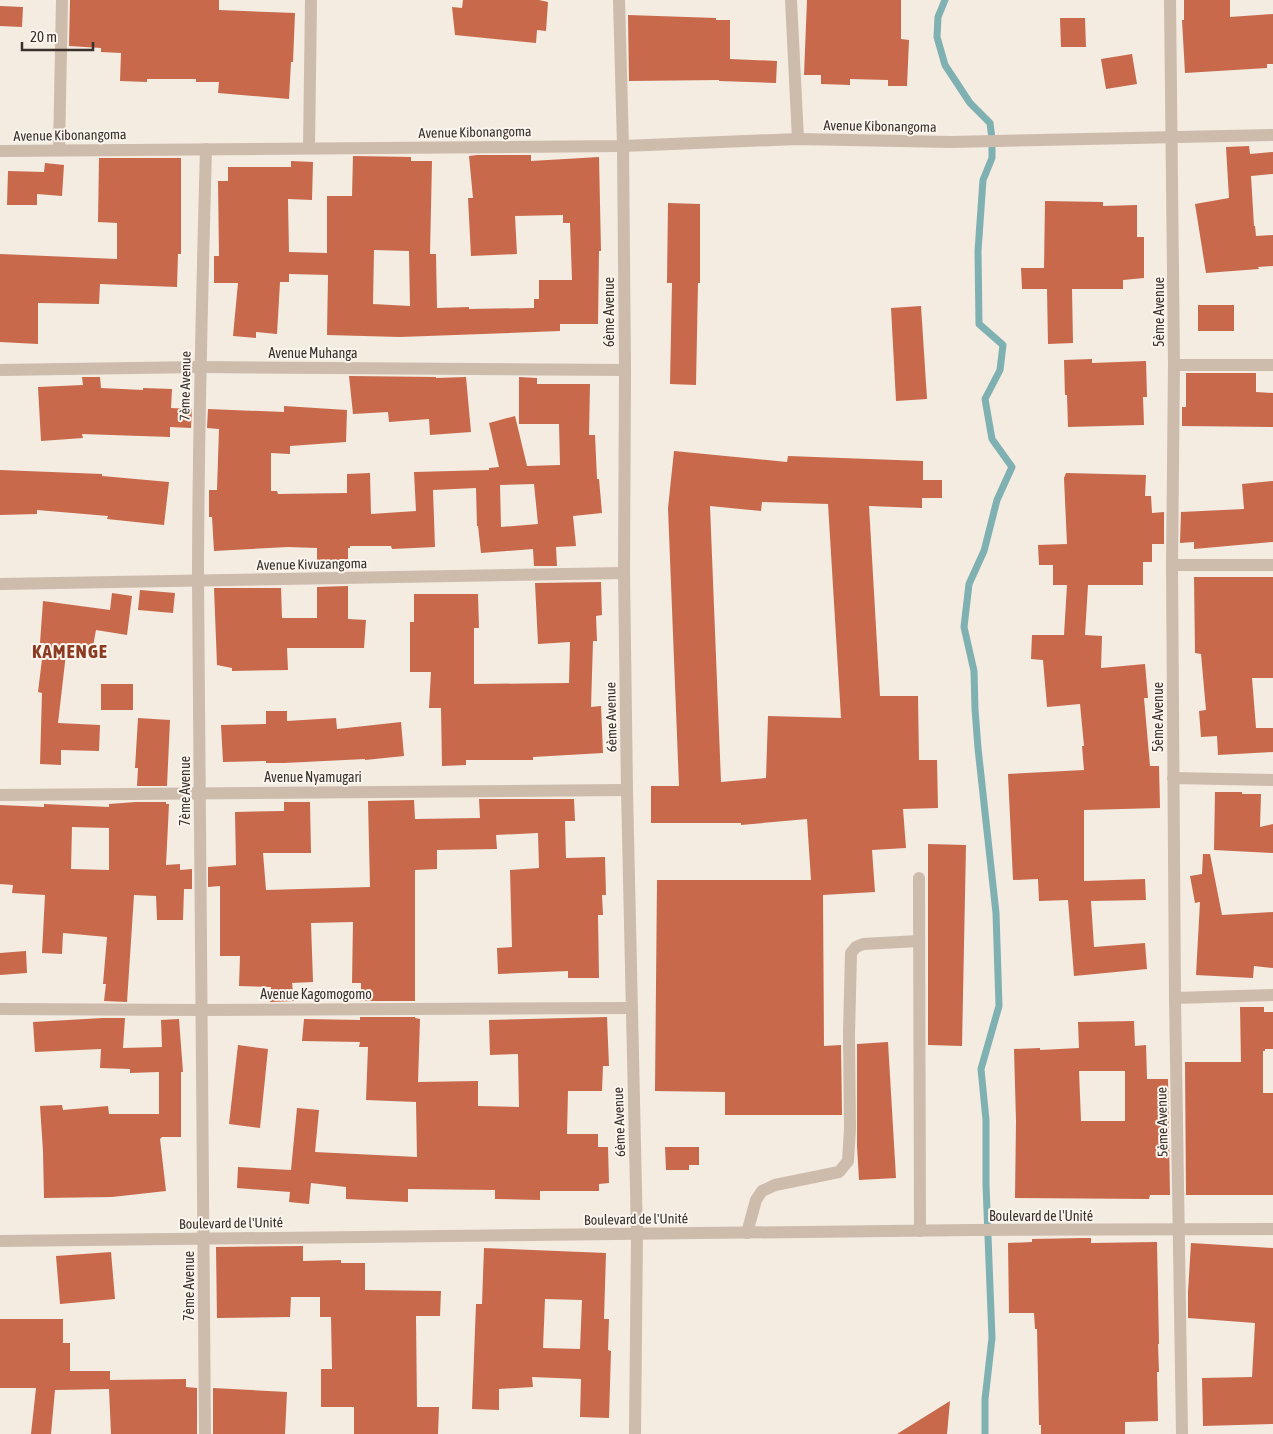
<svg xmlns="http://www.w3.org/2000/svg" width="1273" height="1434" font-family="'Asap Condensed',sans-serif">
  <rect width="100%" height="100%" fill="#f4ebe1"/>
  <g fill="none" stroke-linecap="round" stroke-linejoin="round">
    <!-- stream -->
    <path stroke="#7fb0b2" stroke-width="7" d="M945,0L938,17L937,37L945,65L970,103L990,123L992,139V158L983,180L978,251L979,324L1003,345L1000,370L985,399L992,439L1012,467L997,500L984,551L969,584L964,627L974,671L975,709L978,748L996,913L999,1006L981,1069L986,1120V1185L992,1338L985,1399V1434"/>
  </g>
  <!-- building -->
  <g fill="#c8694b" fill-rule="evenodd">
    <path d="M70,0H219V10L295,13L293,62H291L289,99L218,93L219,82H196V79H147V82L120,81L121,53L101,52V48L69,46Z"/>
    <path d="M463,0H539L548,2L546,31L537,30L536,43L455,35L452,7L462,8Z"/>
    <path d="M807,0H901V39L909,40L907,86H888V80L850,79V85L821,84V75H804Z"/>
    <path d="M1184,0H1230V17L1273,14V64H1267V68L1185,73L1182,20H1184Z"/>
    <path d="M0,6L23,7L22,27L0,26Z"/>
    <path d="M628,15L716,18V20H730V59L777,61L776,83L719,81V80L629,81Z"/>
    <path d="M1060,18H1085L1086,47H1061Z"/>
    <path d="M1132,54L1137,84L1106,89L1101,59Z"/>
    <path d="M1249,146L1250,154L1273,152V174L1251,176L1254,226H1255L1256,236L1273,235V266L1258,267L1259,269L1206,273L1195,204L1229,198L1226,147Z"/>
    <path d="M477,155H531V161L599,157L601,251H599L598,324H560V331L400,337L327,335L328,275L289,274V282H280L277,334L256,332V338L233,336L238,283H214V256H219L218,181H228V167H291V161L313,162L312,200L288,199L289,252L327,253V196H352L353,156L411,157V161H432L430,254H436L437,308L469,307V309L534,308V299H539V280H572L570,223H563V215L515,216L517,254L471,256L468,198H473L469,156ZM374,250L409,251L410,306L373,304Z"/>
    <path d="M99,158H181V254H178L177,287L100,284L99,304L38,303V344L0,342V254L117,259V223L98,222Z"/>
    <path d="M45,163L64,165L62,196L37,194V205H7L8,171L44,172Z"/>
    <path d="M1045,201L1103,202V206L1137,205V237H1144V278L1123,280V289H1072L1073,343L1048,344L1047,289H1022L1021,268H1044Z"/>
    <path d="M668,203L700,204V283H698L696,385L670,384L672,283H667Z"/>
    <rect x="1198" y="305" width="36" height="26"/>
    <path d="M921,306L927,399L896,401L891,308Z"/>
    <path d="M1092,359V363L1146,361L1147,397H1143L1144,425L1068,427L1067,395H1065L1064,360Z"/>
    <path d="M1186,373H1256V392L1273,393V427L1182,426V407H1186Z"/>
    <path d="M349,376L436,377V378L466,377L471,432L430,435L429,419L389,422L388,412L353,414Z"/>
    <path d="M82,377H100L101,388L143,390V388L172,389L171,408L192,409L191,428L170,427V437L82,434L83,438L41,441L38,387L83,385Z"/>
    <path d="M519,377L537,378V384H590L589,435H595L597,479H599L602,513L573,516L576,546L556,547L557,566H534L533,549L481,553L478,526H477L476,488L433,490L435,547L392,549L391,546H350V548H348V570H317V548L288,547L214,551L212,517H209V490H217L219,429L207,428L208,409L284,412V406L347,410L346,442L290,446V454L271,453V491H277L278,494L347,493V474L370,473L371,514L416,511L414,472L489,470V468L499,467L489,423L515,416L527,466L560,465L559,424H519ZM534,484L538,524L501,527L500,485Z"/>
    <path d="M674,451L787,462L788,456L923,461V480H942V498H922V508L869,506L880,696H918L919,760H937L938,808L903,809L906,848L872,850L875,892L823,895L824,1046L841,1045L842,1115H725V1092L655,1091L657,880H811L807,819L741,825V823H651V786H679L668,508ZM762,502L828,504L841,718L768,716L766,778L721,782L710,506L761,511Z"/>
    <path d="M0,470L102,474V476L169,482L164,525L107,519L108,516L37,510V514L0,515Z"/>
    <path d="M1066,473L1146,475L1145,496H1151L1152,513L1164,512V544H1152V562H1143V585H1088L1085,635L1102,636L1101,668L1145,664L1148,698H1144L1150,766H1159L1160,808L1084,810V881L1145,879L1146,900L1091,901L1094,947L1145,943L1147,969L1074,976L1068,900L1039,901L1038,879L1013,880L1008,774L1084,770L1082,746H1084L1080,704L1047,707L1043,660L1031,659L1032,635H1064L1067,585H1053V565H1039L1038,545L1067,544L1064,478Z"/>
    <path d="M1273,481V542L1194,549V542L1180,543L1181,512L1244,509L1242,484Z"/>
    <path d="M1194,577H1273V678H1252L1256,728H1273V752L1218,755L1217,736L1201,737L1199,711L1206,710L1201,654L1195,653Z"/>
    <path d="M601,582L602,615L596,616L597,641H593L591,707L601,706L603,753L533,757V760H466V765L442,766L441,708H429L431,672H410V622H414V594H478L479,628H474V684L569,683L570,642L538,644L535,583Z"/>
    <path d="M348,586V619L366,620L364,648H287L288,670L232,671V668L217,665L214,588H281L282,618H317V587Z"/>
    <path d="M140,590L175,593L173,613L138,610Z"/>
    <path d="M112,593L132,596L127,635L96,630L93,646L79,644L78,647L67,645L58,723L100,725L99,751L61,750V765L40,764L42,693L38,692L44,643H40L43,601L110,610Z"/>
    <rect x="101" y="684" width="32" height="26"/>
    <path d="M266,711H287V721L336,718L337,729L401,722L404,756L365,760V759L284,763H266V761L223,762L221,725L266,724Z"/>
    <path d="M138,718L170,720L167,786H137L138,768H135Z"/>
    <path d="M1215,792H1242V794H1261L1260,827L1273,824V853L1214,850Z"/>
    <path d="M479,799H574L575,821H565L566,858L605,857L606,895H602L603,915H598L599,978H568V971L498,974L497,948L512,947L510,870L539,868L538,833L496,835L497,849L437,850V869L415,870V1001H361V983H352L353,922L311,923L313,982L292,983L294,1001L270,1002L271,987L239,986L240,956H220V886L208,887V867L236,865L235,812L284,811V802H310L311,853H263L266,890L370,887L368,801L414,800L415,819L480,818Z"/>
    <path d="M136,802H166V804H169L166,865L180,864V870L192,869V889H184L183,920H157L156,896L134,895L127,1002L104,1001L106,984H103L107,937L63,933L62,954L42,953L45,895L12,893L13,885L0,884V805L44,807V804L109,807V804ZM72,827L109,828V870L71,869Z"/>
    <path d="M928,844L966,845L962,1046L928,1045Z"/>
    <path d="M1203,854H1210L1222,915L1273,912V968L1254,966L1253,978L1196,975L1200,902L1195,903L1190,876L1202,874Z"/>
    <path d="M26,951L27,973L0,975V953Z"/>
    <path d="M1240,1007H1264V1012H1273V1049H1265V1051H1263V1093H1273V1195H1186L1185,1062H1241Z"/>
    <path d="M360,1017H415V1018L420,1019L418,1082L478,1081V1106L519,1107L518,1054L490,1055L489,1020L607,1017L609,1066H603L602,1091H568L567,1134H598V1147H608L609,1183L599,1184V1191H540V1200L495,1199V1190L408,1189V1202L346,1199V1187L311,1183L309,1204L289,1202L290,1192L237,1188L238,1167L291,1170L297,1108L319,1110L315,1152L417,1157L416,1102L366,1100L368,1047H359L360,1042L302,1041L304,1019L360,1020Z"/>
    <path d="M103,1018H125L123,1048L162,1047L161,1020L179,1019L183,1072H181V1137H162L160,1139L166,1191L112,1197L44,1198L43,1151L40,1106L62,1105L63,1110L108,1106L109,1114H159V1072L130,1073V1069L100,1068L101,1049L35,1052L33,1022Z"/>
    <path d="M1134,1021L1135,1046L1146,1045L1147,1079H1168L1170,1195H1150L1149,1199L1015,1198L1016,1121L1014,1049L1040,1048V1050L1079,1048L1078,1022ZM1079,1071H1125V1121H1081Z"/>
    <path d="M888,1042L896,1178L859,1180L857,1146V1044Z"/>
    <path d="M238,1045L268,1049L260,1128L229,1124Z"/>
    <path d="M665,1147H699V1165H689V1170H666Z"/>
    <path d="M1083,1238H1091V1243L1157,1242L1159,1344H1158L1159,1372H1157L1158,1421L1125,1422V1434H1041V1425H1039L1037,1329H1035L1034,1313H1009L1008,1243L1032,1242V1239Z"/>
    <path d="M1191,1243L1273,1248V1424L1203,1426L1202,1378L1252,1377L1255,1323L1188,1318V1292Z"/>
    <path d="M303,1246V1261L341,1260V1263H365V1290L441,1291L440,1316H416L417,1407H439L438,1434H354V1407H321V1369H332L331,1317H320V1297H291L290,1317L217,1318L216,1247Z"/>
    <path d="M484,1248L606,1253L604,1319H609L608,1350L611,1351L609,1418L580,1417L581,1379L532,1377L533,1387L499,1389V1410L472,1409L476,1304H482ZM545,1299L582,1300L580,1349L543,1348Z"/>
    <path d="M111,1252L115,1299L60,1304L56,1256Z"/>
    <path d="M0,1319H63V1343H70V1371H110V1380L186,1379V1387L197,1388V1434H111L109,1389L55,1390L51,1434H31L36,1388H0Z"/>
    <path d="M213,1388L287,1392L285,1434H213Z"/>
    <path d="M950,1401L947,1434H897Z"/>
  </g>
  <g fill="none" stroke-linecap="round" stroke-linejoin="round">
    <!-- minor -->
    <g stroke="#cdbbac" stroke-width="12">
      <path d="M619,0L623,146L625,370L624,573L627,790L637,1234L635,1434"/>
      <path d="M791,0L798,139"/>
      <path d="M1170,0L1174,365L1172,565L1175,998L1182,1434"/>
      <path d="M309,148L311,0"/>
      <path d="M59,149L62,0"/>
      <path d="M0,151L623,146L798,139L950,142L1273,135"/>
      <path d="M1174,365H1273"/>
      <path d="M0,370L200,367L625,370"/>
      <path d="M1172,565H1273"/>
      <path d="M0,584L624,573"/>
      <path d="M1173,778L1273,780"/>
      <path d="M0,795L627,790"/>
      <path d="M919,878L920,1231"/>
      <path d="M1175,998L1273,995"/>
      <path d="M0,1009L201,1010L631,1008"/>
      <path d="M747,1233L756,1200L762,1191L775,1185L839,1172L848,1161L850,1129L849,1034L851,953L856,947L863,944L919,941"/>
      <path d="M0,1241L972,1230L1273,1229"/>
      <path d="M205,1434C204,1150 199,866 198,581C198,437 202,293 206,149"/>
    </g>
  </g>
  <g text-anchor="middle" dominant-baseline="central" stroke-width="4" stroke-linejoin="round" paint-order="stroke">
    <!-- street labels -->
    <g font-size="14" fill="#3b302b" stroke="#fbf5ee">
      <text transform="translate(880 126) rotate(1)">Avenue Kibonangoma</text>
      <text transform="translate(475 132) rotate(-1)">Avenue Kibonangoma</text>
      <text transform="translate(70 135) rotate(-1)">Avenue Kibonangoma</text>
      <text transform="translate(609 312) rotate(-90)">6ème Avenue</text>
      <text transform="translate(1159 312) rotate(-90)">5ème Avenue</text>
      <text x="313" y="353">Avenue Muhanga</text>
      <text transform="translate(185 386) rotate(-89)">7ème Avenue</text>
      <text transform="translate(312 564) rotate(-1)">Avenue Kivuzangoma</text>
      <text transform="translate(611 717) rotate(-91)">6ème Avenue</text>
      <text transform="translate(1158 717) rotate(-90)">5ème Avenue</text>
      <text x="313" y="777">Avenue Nyamugari</text>
      <text transform="translate(185 791) rotate(-90)">7ème Avenue</text>
      <text x="316" y="994">Avenue Kagomogomo</text>
      <text transform="translate(619 1122) rotate(-92)">6ème Avenue</text>
      <text transform="translate(1162 1122) rotate(-91)">5ème Avenue</text>
      <text x="1041" y="1216">Boulevard de l'Unité</text>
      <text transform="translate(636 1219) rotate(-1)">Boulevard de l'Unité</text>
      <text transform="translate(231 1223) rotate(-1)">Boulevard de l'Unité</text>
      <text transform="translate(189 1286) rotate(-90)">7ème Avenue</text>
    </g>
    <!-- district labels -->
    <g font-size="19" font-weight="bold" letter-spacing="1" fill="#8c3b22" stroke="#fbf5ee">
      <text x="70" y="651">KAMENGE</text>
    </g>
  </g>
  <!-- scale -->
  <path d="M22 42v8h71v-8" fill="none" stroke="#3b302b" stroke-width="2.5"/>
  <text x="30" y="42" font-size="15" fill="#3b302b" stroke="#fbf5ee" stroke-width="4" paint-order="stroke">20 m</text>
</svg>
